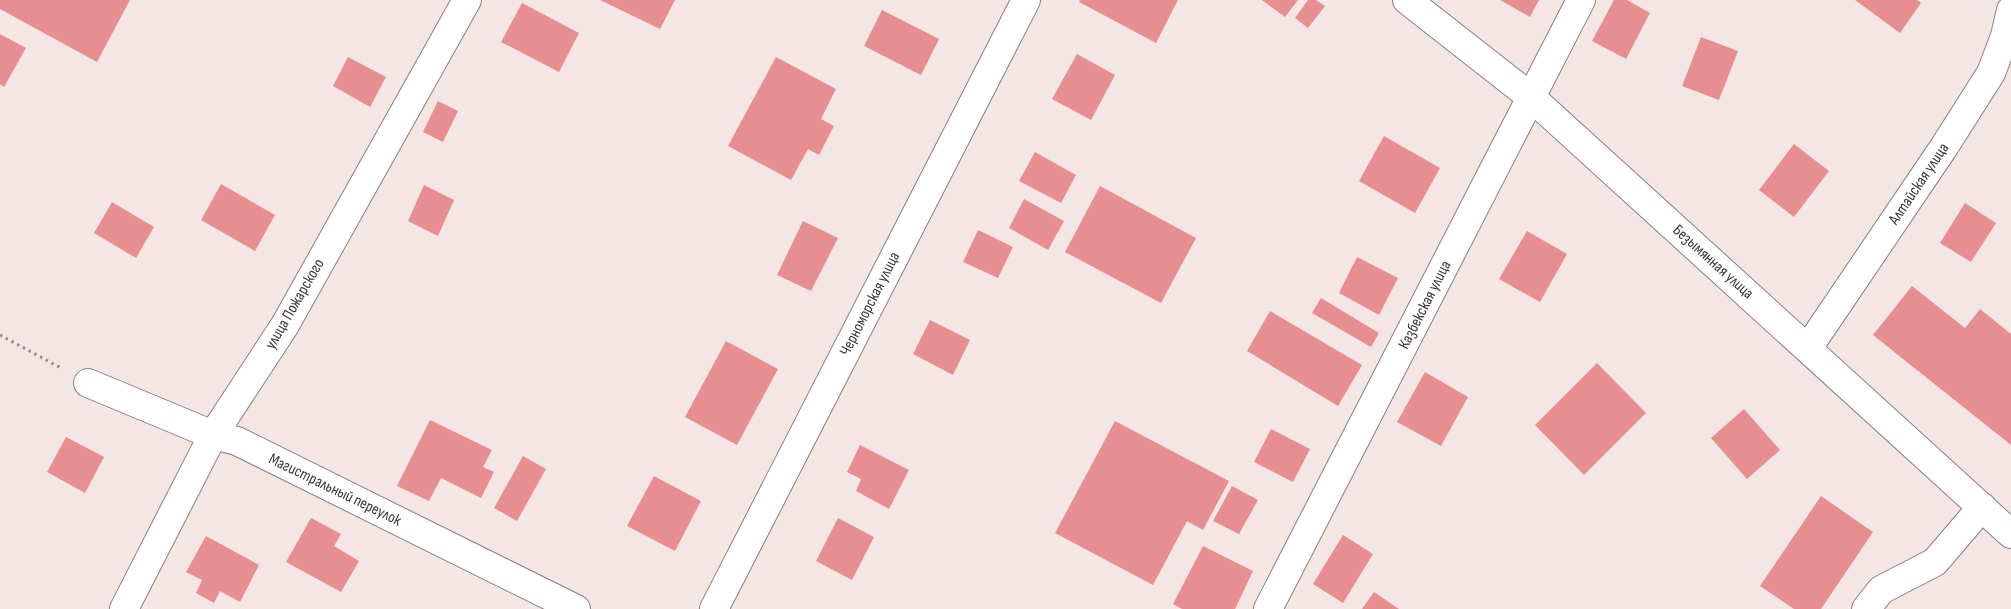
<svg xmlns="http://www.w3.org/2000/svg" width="2011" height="609" font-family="'Sofia Sans Condensed',sans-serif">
  <rect width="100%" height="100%" fill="#f4e6e5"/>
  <!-- building -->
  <g fill="#e78f90">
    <path d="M0,0H130L97,62L0,9Z"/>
    <path d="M600,0H675L660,29Z"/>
    <path d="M1080,0H1178L1156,43L1079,2Z"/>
    <path d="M1262,0H1298L1285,17Z"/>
    <path d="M1308,0H1316L1325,6L1308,28L1295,18Z"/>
    <path d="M1500,0H1539L1530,17Z"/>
    <path d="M1614,0H1627L1650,13L1626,59L1592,41Z"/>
    <path d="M1855,0H1917L1921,3L1900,33Z"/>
    <path d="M522,3L579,33L559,72L501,42Z"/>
    <path d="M882,10L939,39L921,75L864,46Z"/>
    <path d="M0,34L26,48L4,87L0,84Z"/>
    <path d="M1701,37L1738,51L1719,100L1682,86Z"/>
    <path d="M1077,54L1115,75L1091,120L1052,99Z"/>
    <path d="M348,57L386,77L370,107L333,86Z"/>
    <path d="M776,57L836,89L821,119L834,126L819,155L808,149L791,180L728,146Z"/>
    <path d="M438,101L458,111L443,142L423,132Z"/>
    <path d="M1384,136L1440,168L1415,213L1359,181Z"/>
    <path d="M1794,144L1829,171L1794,217L1759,190Z"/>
    <path d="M1035,152L1076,175L1061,203L1019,181Z"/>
    <path d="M221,184L275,215L255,251L201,220Z"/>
    <path d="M424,185L454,200L438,236L408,221Z"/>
    <path d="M1100,186L1196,238L1161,303L1065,252Z"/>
    <path d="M1024,199L1064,221L1048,250L1009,228Z"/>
    <path d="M112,202L154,227L136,258L94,233Z"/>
    <path d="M1965,203L1996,223L1971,262L1940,243Z"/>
    <path d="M803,221L838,238L811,291L777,275Z"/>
    <path d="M978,230L1013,247L998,278L963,262Z"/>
    <path d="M1527,231L1567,254L1540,302L1499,279Z"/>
    <path d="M1357,257L1398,278L1379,315L1339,293Z"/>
    <path d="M1912,286L1965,328L1980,309L2011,334V445L1873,335Z"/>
    <path d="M1321,298L1379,333L1371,347L1312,313Z"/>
    <path d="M1270,311L1362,365L1338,406L1247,351Z"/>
    <path d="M930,320L970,340L953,375L913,354Z"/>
    <path d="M726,341L778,369L737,445L685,417Z"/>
    <path d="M1597,363L1646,413L1584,475L1535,425Z"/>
    <path d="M1425,372L1468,397L1441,446L1397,422Z"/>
    <path d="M1744,409L1780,450L1747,479L1711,438Z"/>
    <path d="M430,420L492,450L483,467L494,472L481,498L441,478L429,501L397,486Z"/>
    <path d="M1115,421L1229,481L1203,530L1187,521L1153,585L1055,533Z"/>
    <path d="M1271,429L1310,449L1293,482L1254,462Z"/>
    <path d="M66,437L104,457L85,493L47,472Z"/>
    <path d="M860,445L909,470L889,509L856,491L861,479L847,472Z"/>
    <path d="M523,456L546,469L517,521L494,508Z"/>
    <path d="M654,476L701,501L675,551L627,526Z"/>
    <path d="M1232,486L1258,500L1239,534L1213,521Z"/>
    <path d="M1821,496L1873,532L1821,609H1794L1760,586Z"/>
    <path d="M311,518L341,534L334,546L359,561L341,592L286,562Z"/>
    <path d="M838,518L874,537L852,580L816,561Z"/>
    <path d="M1343,535L1373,554L1343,603L1313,584Z"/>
    <path d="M206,536L259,565L240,602L220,591L214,603L196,593L202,580L186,572Z"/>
    <path d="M1203,546L1253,571L1235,609H1182L1173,604Z"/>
    <path d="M1374,592L1399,609H1362Z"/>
  </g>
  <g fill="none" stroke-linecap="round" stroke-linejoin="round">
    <defs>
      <g id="minor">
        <path d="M1407,0L1532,98L2011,534"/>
        <path d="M1808,348L1944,147L1991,73L2005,36L2011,10"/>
        <path d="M88,383L213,435L237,441L576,609"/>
        <path d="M124,609L213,435L285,325L467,0"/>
        <path d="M714,609L1026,0"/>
        <path d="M1268,609L1581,0"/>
        <path d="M1866,609L1881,590L1935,562L1982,507"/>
      </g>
    </defs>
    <!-- minor casing -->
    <use href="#minor" stroke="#8b7e7e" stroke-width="30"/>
    <!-- path -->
    <path stroke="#968d8c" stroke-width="3" stroke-dasharray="2.5 4" stroke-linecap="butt" d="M0,335L61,368"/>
    <!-- minor -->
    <use href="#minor" stroke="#fff" stroke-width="28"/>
  </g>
  <g text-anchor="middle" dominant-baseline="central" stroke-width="5" stroke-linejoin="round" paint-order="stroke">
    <!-- street labels -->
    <g font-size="16" fill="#3c3636" stroke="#fff">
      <text transform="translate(1919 184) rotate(-56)">Алтайская улица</text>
      <text transform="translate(1713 262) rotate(42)">Безымянная улица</text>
      <text transform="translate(295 304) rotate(-60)">улица Пожарского</text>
      <text transform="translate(870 304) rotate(-63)">Черноморская улица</text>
      <text transform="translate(1425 305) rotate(-63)">Казбекская улица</text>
      <text transform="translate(335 490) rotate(26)">Магистральный переулок</text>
    </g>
  </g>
</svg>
